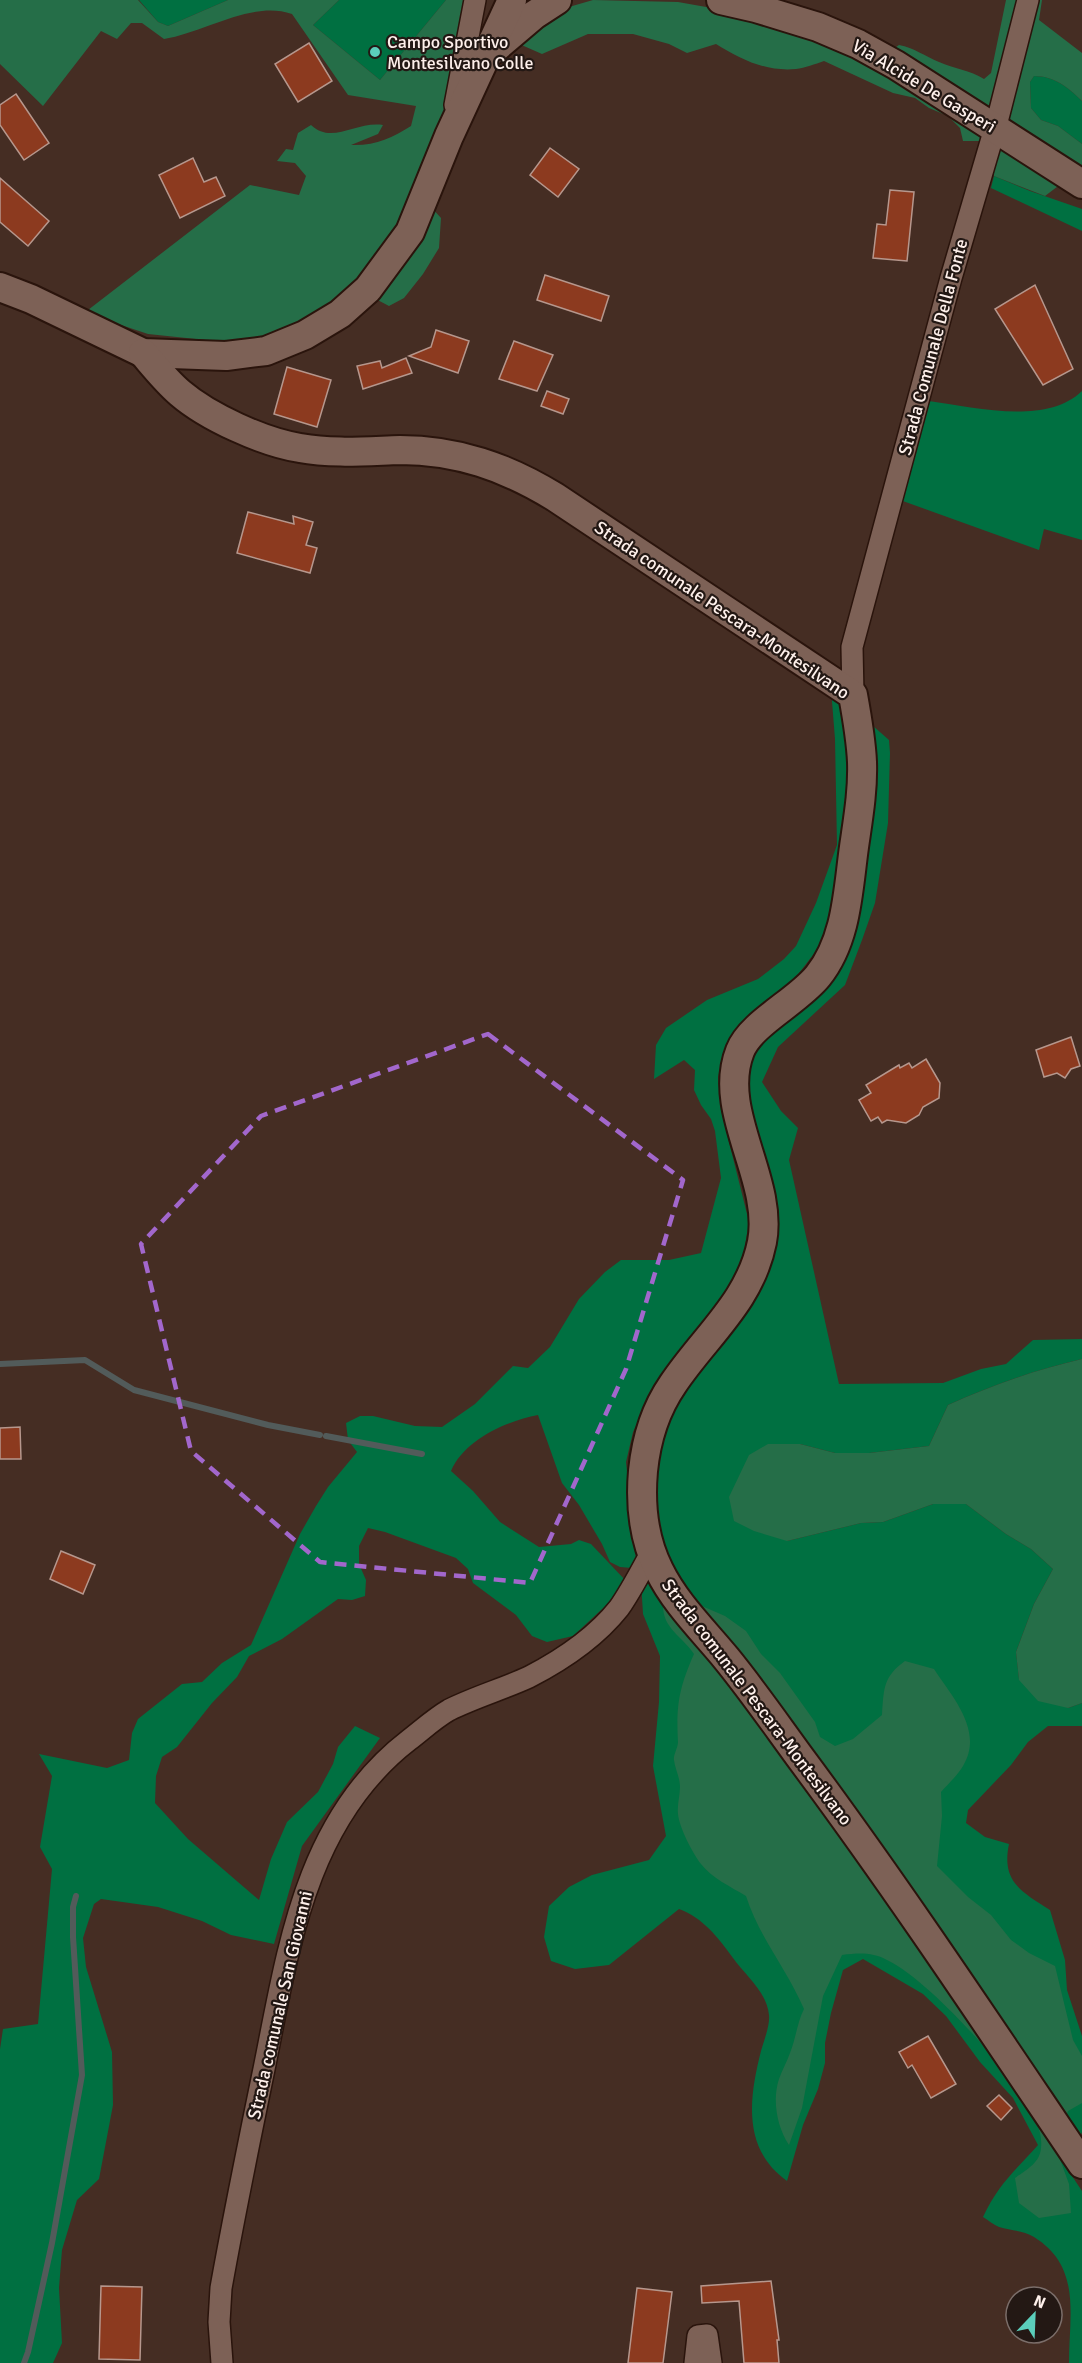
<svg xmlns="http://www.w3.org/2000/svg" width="1082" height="2363" font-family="Signika,sans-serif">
  <rect width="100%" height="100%" fill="#452d23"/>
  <!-- green -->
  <g fill="#007041">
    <path d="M139,0H228L168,26L158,22Z"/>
    <path d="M339,0H446L380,80L313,25Z"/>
    <path d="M1034,76C1054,76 1068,87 1082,101V144L1058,126L1041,120L1031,108L1030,82Z"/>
    <path d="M994,176L1030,191L1082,209V231L991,188Z"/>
    <path d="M1082,391V540L1044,529L1039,550L900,500L929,401C973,407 1046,426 1082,391Z"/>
    <path d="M831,689L889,740L890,753L888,823L875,903L862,940L845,985L778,1047L762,1082L781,1111L798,1128L789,1160L839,1384L943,1383L981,1369L1006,1364L1033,1340L1082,1339V1359C1035,1370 992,1385 948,1405L929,1446L869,1453H835L800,1444L787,1541L861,1523L883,1522L933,1504H966L1006,1534L1031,1549L1053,1569L1034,1604L1016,1652L1019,1679L1068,1708L1082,1703V1726H1048L1028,1742L1011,1765L968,1810L966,1823L985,1837L1009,1844C1001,1882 1022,1892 1050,1910L1065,1960L1067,1990L1082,2036V2132L1073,2159L1072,2176L1082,2191V2363H1069C1069,2315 1082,2267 1034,2237C1023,2230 1011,2231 999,2227C994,2225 988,2220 983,2217C999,2183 1014,2172 1038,2145L1013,2098L980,2062L946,2016L923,1994L863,1959L843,1970L831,2013L825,2043V2063L818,2089L803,2125L787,2181C742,2149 749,2098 761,2051C764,2040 770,2026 769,2015C767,1992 745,1975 733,1958C718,1937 703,1918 679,1909L609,1965L575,1969L551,1961L544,1937L549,1906L569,1887L592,1875L649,1860L666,1836L653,1766L659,1702L660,1656L643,1614L641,1582L657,1433L756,1286L742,1060L797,1005L837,911L816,951L796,977L770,1001L725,1054L718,1077L721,1110L749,1222L743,1257L735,1279L723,1298L690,1337L658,1380L633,1432L626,1462L636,1558L632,1568L620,1567L610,1562L602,1544L579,1505L562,1483L538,1415C506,1421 464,1440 451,1471L473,1491L500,1522L539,1547L571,1544L579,1540L591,1544L626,1581L613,1599L573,1636L547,1642L532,1636L516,1615L473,1583L468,1569L456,1558L385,1532L368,1528L359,1546V1564L366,1580L365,1596L352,1600L338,1599L282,1639L249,1656L237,1677L212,1703L177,1747L162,1757L156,1776L155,1803L188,1839L259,1900L271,1859L287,1822L318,1792L333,1764L338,1747L355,1726L380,1738L302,1846L274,1944L231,1935L202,1921L158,1907L101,1899L94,1904L83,1938L86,1967L112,2052L113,2105L99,2179L77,2200L62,2250L59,2288L62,2343L53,2363H0V2049L3,2029L38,2024L52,1869L40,1847L52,1776L39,1754L107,1768L129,1760L132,1733L138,1719L182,1684L202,1682L222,1663L251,1645L300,1534L316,1506L328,1487L357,1452L348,1440L346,1423L360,1416H373L415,1426L442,1427L475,1404L513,1366L528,1368L550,1347L579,1299L605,1272L621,1260H669L701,1253L721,1178L715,1131L711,1119L701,1105L694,1090L695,1070L684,1060L654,1079L656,1045L666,1028L707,1000L758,979L784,959L796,946L816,903L837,845L835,739Z"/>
  </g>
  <!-- forest -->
  <g fill="#256e48">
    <path d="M0,0H138L158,22L168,26L228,0H339L313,25L380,80L446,0H466L431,207L441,218L439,248L423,274L404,298L389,306L370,296L320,314L269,339L215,341L148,334L112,322L88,310L250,185L299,195L306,176L295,163L277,161L286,149L293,150L298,133L311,125C332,145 356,121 383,125L378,134L351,145C375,146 392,138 411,126L416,106L348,95L292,14C252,0 206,32 164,39L142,23H131L117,39L101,31L43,106L0,64Z"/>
    <path d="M593,0L678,2L768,18L872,64L899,45C914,48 925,56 939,62C954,69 970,70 984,79L991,73L1006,0H1042L1039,20L1082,53V101C1068,87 1054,76 1034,76L1030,82L1031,108L1041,120L1058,126L1082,144V168L1045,196L994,176L992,159L981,141H963L960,128L948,116L929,108L915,98L893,93L824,61C815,64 805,68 796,69C766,72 740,59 716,44L687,53L669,44L633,34H588L542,54L517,43L562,9Z"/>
    <path d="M1082,1359V1703L1068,1708L1038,1701L1019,1680L1016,1652L1034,1604L1053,1569L1031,1549L1006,1534L966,1504H933L883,1522L861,1523L787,1541L754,1531L734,1521L729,1497L749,1455L768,1444H800L835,1453H869L929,1446L948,1405C992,1385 1035,1370 1082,1359Z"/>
    <path d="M688,1600L725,1616L746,1631L761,1654L780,1673L815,1722L820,1737L835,1746L853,1739L882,1715C884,1688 883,1677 905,1661L934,1669C953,1698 984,1731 963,1766C957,1776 948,1784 941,1792L942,1816L937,1866L968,1897L991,1915L1011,1940L1029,1953L1055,1966L1073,2040L1082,2056V2103L1068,2111L1054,2143L1069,2184L1071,2213L1039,2218L1019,2203L1015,2178C1026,2170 1040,2163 1041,2148C1044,2121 1021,2100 1006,2080C997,2068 990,2053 980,2042C959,2018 915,1973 887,1960C872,1952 859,1953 842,1955L823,1996L802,2108L789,2145C777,2127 772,2100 779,2079C782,2070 787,2062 790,2053C796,2038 797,2023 804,2009C787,1969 759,1937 746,1896C731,1887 712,1878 701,1864C693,1854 679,1827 678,1814C677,1805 680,1796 680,1787C680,1777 675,1769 674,1760C673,1755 678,1748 678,1742C676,1705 679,1688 694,1654C682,1636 662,1628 663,1604Z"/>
  </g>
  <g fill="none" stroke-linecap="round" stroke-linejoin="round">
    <!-- stream -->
    <g stroke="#525b5a" stroke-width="6">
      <path d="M0,1364L85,1360L134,1390L268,1425L320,1435"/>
      <path d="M326,1436L422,1454"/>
      <path d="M24,2363L28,2352L52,2243L82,2075L73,1937V1907L76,1896"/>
    </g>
  </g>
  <!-- building -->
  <g fill="#8c3a1f" stroke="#b6978d" stroke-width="1.5">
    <path d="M309,43L332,81L298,102L275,64Z"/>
    <path d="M16,94L49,143L24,160L0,125V105Z"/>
    <path d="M550,148L579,169L558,197L530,175Z"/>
    <path d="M193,158L204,182L216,177L225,196L180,218L159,175Z"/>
    <path d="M0,178L49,221L28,246L0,222Z"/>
    <path d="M890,190L914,192L907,261L873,258L877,224L886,225Z"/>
    <path d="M545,275L609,296L601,321L537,300Z"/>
    <path d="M1035,285L1073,369L1043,385L995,309Z"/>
    <path d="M436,330L469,341L458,373L409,356L431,347Z"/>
    <path d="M514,341L553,355L537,391L499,379Z"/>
    <path d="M406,358L412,373L363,389L357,366L380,361L382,368Z"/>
    <path d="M287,367L331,380L317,427L274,414Z"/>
    <path d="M547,391L569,399L563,414L541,406Z"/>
    <path d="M248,512L294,524L293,516L313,522L306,545L317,548L310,573L237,553Z"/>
    <path d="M1071,1037L1080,1066L1071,1069L1065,1078L1057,1073L1044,1077L1036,1050Z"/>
    <path d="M926,1059L940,1083L939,1098L923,1107L919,1115L906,1123L887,1120L882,1123L878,1117L871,1121L859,1100L871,1093L866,1085L899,1065L900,1068L909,1063L912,1068Z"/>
    <path d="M20,1427L21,1459H0V1428Z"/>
    <path d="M61,1551L95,1565L83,1594L50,1579Z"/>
    <path d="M928,2036L956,2084L931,2098L912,2065L908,2068L899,2052Z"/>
    <path d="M999,2095L1012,2108L1001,2120L987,2106Z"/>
    <path d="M771,2281L779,2340H777L779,2363H744L739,2301L702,2303L701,2286Z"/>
    <path d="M101,2286L142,2287L140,2360L99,2359Z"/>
    <path d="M637,2288L672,2292L663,2363H628Z"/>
  </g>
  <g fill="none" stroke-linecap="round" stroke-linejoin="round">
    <defs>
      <g id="street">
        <path d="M455,105L475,0"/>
        <path d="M853,695L852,647L951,278L998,118L1028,0"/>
        <path d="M222,2363L219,2322L221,2288C234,2215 249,2142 264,2069C288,1950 305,1820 409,1740C422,1730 435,1718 449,1710C475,1697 503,1689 529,1677C562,1660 596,1637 619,1608C631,1591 641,1571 651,1553"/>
        <path d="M695,2363L698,2336L707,2335L711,2363"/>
      </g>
      <g id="secondary">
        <path d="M721,0L756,8L818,27L858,44L896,65L1082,184"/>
        <path d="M493,50L534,15L557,0"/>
        <path d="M0,287L31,299L143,353L226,356L266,351L305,335L340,314L368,289L410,232L449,136L512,0"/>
        <path d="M143,353C155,367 166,381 180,393C208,417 263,442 300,448C332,454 367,451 400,450C457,450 506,467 555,497L853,695C857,717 861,739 862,762C863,791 858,819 854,847C848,890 847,940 818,976C797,1002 751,1023 740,1051C716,1112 774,1179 762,1242C750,1302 705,1336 673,1384C655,1410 646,1441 643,1471C640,1505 644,1540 659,1570C675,1603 703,1630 726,1658C753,1691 777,1726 802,1760C900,1892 990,2028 1082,2164"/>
      </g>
    </defs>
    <!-- street casing -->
    <use href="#street" stroke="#2a140c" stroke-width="24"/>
    <!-- secondary casing -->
    <use href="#secondary" stroke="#2a140c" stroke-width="32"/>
    <!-- street -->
    <use href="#street" stroke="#7d6156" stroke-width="21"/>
    <!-- secondary -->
    <use href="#secondary" stroke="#7d6156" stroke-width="28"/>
  </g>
  <!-- marked area -->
  <path fill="none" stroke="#a267cc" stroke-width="4.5" stroke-dasharray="12 8" stroke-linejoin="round" d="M488,1034L683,1180L626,1369L530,1583L320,1562L191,1451L141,1244L261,1116Z"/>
  <!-- markers -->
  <circle fill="#5bcebb" stroke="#231814" stroke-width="2" cx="375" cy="52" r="6"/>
  <g text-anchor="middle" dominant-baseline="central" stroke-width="4.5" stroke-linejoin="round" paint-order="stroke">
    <!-- poi labels -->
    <g font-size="18" fill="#fef0eb" stroke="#231814" text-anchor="start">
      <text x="387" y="42">Campo Sportivo<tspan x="387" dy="21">Montesilvano Colle</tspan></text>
    </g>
    <!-- street labels -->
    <g font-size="18" fill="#fef0eb" stroke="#231814">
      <text transform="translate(924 86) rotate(31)">Via Alcide De Gasperi</text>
      <text transform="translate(933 347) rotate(-75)">Strada Comunale Della Fonte</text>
      <text transform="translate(722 610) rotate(34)">Strada comunale Pescara-Montesilvano</text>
      <text transform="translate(757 1702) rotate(53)">Strada comunale Pescara-Montesilvano</text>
      <text transform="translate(280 2005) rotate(-77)">Strada comunale San Giovanni</text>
    </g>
  </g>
  <!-- north arrow -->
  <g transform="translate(1034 2315) rotate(23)"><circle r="28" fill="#231814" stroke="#7b6e6a" stroke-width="1.5"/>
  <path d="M0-4.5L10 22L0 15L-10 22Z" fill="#5bcebb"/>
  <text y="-9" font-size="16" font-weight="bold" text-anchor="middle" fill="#fef0eb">N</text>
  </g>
</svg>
